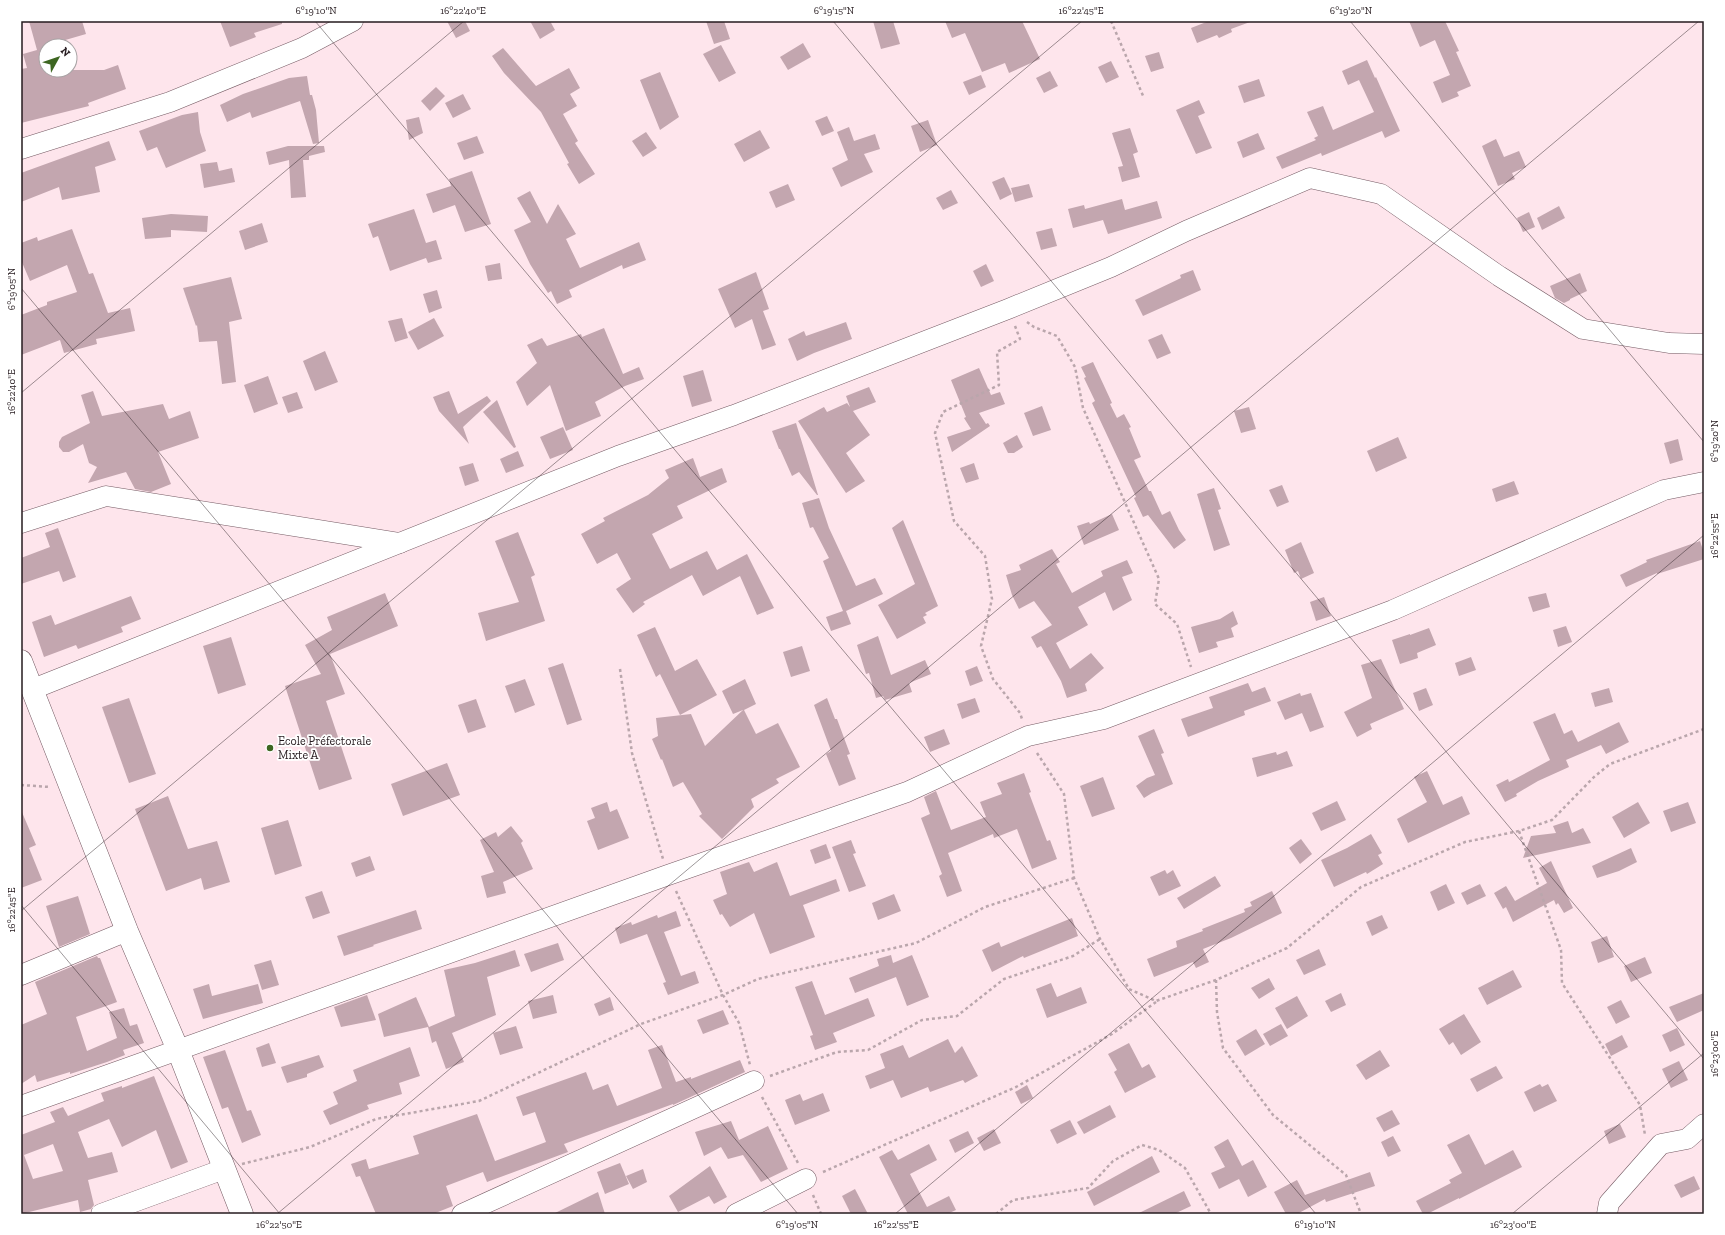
<svg xmlns="http://www.w3.org/2000/svg" width="1725" height="1235" font-family="'Zilla Slab',serif">
  <rect width="100%" height="100%" fill="#fee5ec"/>
  <!-- building -->
  <g fill="#c3a6af" fill-rule="evenodd">
    <path d="M29,21H82L86,34L55,43L56,46H46V70H104L118,65L126,89L88,103L89,106L21,123V69L27,68L23,54L37,50Z"/>
    <path d="M220,21H282V24L254,33L256,37L230,47Z"/>
    <path d="M447,21H465L470,31L456,38Z"/>
    <path d="M530,21H550L555,30L540,39Z"/>
    <path d="M706,21H724L730,39L714,44Z"/>
    <path d="M873,21H893L900,44L881,49Z"/>
    <path d="M945,21H1022L1040,59L1009,73L1005,63L982,72L965,33L952,38Z"/>
    <path d="M1209,21H1250V22L1231,29L1232,32L1219,38L1217,35L1197,43L1191,28Z"/>
    <path d="M1409,21H1445L1459,51L1456,52L1471,86L1457,92L1459,96L1442,103L1433,82L1450,75L1435,40L1420,47Z"/>
    <path d="M803,43L811,57L788,70L780,57Z"/>
    <path d="M721,45L736,73L719,82L703,54Z"/>
    <path d="M503,48L536,86L569,68L580,88L570,94L577,106L563,114L578,141L575,143L595,174L579,184L567,164L569,163L541,112L504,73L492,56Z"/>
    <path d="M1159,52L1164,68L1151,72L1145,56Z"/>
    <path d="M1367,60L1375,78L1376,77L1400,131L1385,138L1382,131L1322,156L1321,153L1282,169L1276,157L1316,140L1314,138L1318,136L1307,112L1323,106L1333,130L1374,112L1359,80L1348,85L1342,71Z"/>
    <path d="M1111,61L1119,77L1106,83L1098,67Z"/>
    <path d="M1050,71L1058,86L1044,93L1036,78Z"/>
    <path d="M660,72L679,117L660,130L640,80Z"/>
    <path d="M981,75L986,87L969,95L963,82Z"/>
    <path d="M307,76L310,95H312L316,110L319,143L313,144L300,101L252,118L250,112L227,122L220,105L243,94L289,78Z"/>
    <path d="M1259,79L1265,96L1244,103L1238,86Z"/>
    <path d="M436,87L445,96L430,111L421,101Z"/>
    <path d="M463,94L471,109L453,118L445,103Z"/>
    <path d="M1199,100L1205,113L1198,116L1212,148L1196,154L1176,110Z"/>
    <path d="M198,112L200,132L206,151L166,168L157,147L147,151L139,131L182,115Z"/>
    <path d="M827,116L834,131L822,136L815,121Z"/>
    <path d="M419,117L423,133L409,140L406,120Z"/>
    <path d="M928,120L937,145L920,152L911,126Z"/>
    <path d="M849,127L854,141L875,134L880,149L864,154L873,172L841,187L832,168L848,160L837,132Z"/>
    <path d="M1130,128L1138,152L1133,154L1140,177L1122,182L1118,167L1123,166L1112,133Z"/>
    <path d="M760,130L770,148L744,162L734,144Z"/>
    <path d="M646,132L657,148L643,157L632,141Z"/>
    <path d="M1258,133L1265,149L1243,158L1237,142Z"/>
    <path d="M477,136L484,153L464,160L457,143Z"/>
    <path d="M1496,139L1504,157L1519,151L1526,167L1512,173L1515,179L1498,186L1482,146Z"/>
    <path d="M109,141L116,160L95,167L100,192L62,200L59,187L21,202V173Z"/>
    <path d="M288,146H324L325,152L309,156V160H303L306,197L291,198L289,160L269,165L266,152Z"/>
    <path d="M217,162L219,171L232,168L235,182L204,188L200,164Z"/>
    <path d="M472,171L491,224L465,232L455,205L433,213L426,194L451,186L449,179Z"/>
    <path d="M1004,177L1012,194L1000,200L992,182Z"/>
    <path d="M788,184L795,200L776,208L769,192Z"/>
    <path d="M1029,184L1033,197L1015,202L1011,188Z"/>
    <path d="M951,190L958,203L943,210L936,198Z"/>
    <path d="M530,191L547,224L558,204L576,234L566,239L580,268L639,242L646,260L623,269L622,265L569,290L572,297L557,304L551,291L548,293L530,264L514,230L531,222L517,198Z"/>
    <path d="M1122,199L1125,210L1157,201L1162,218L1108,234L1103,220L1073,228L1068,209L1084,205L1085,209Z"/>
    <path d="M1559,206L1565,218L1542,230L1537,218Z"/>
    <path d="M414,209L426,243L436,240L442,259L428,263L426,258L390,271L378,236L373,238L368,224Z"/>
    <path d="M1529,212L1535,227L1523,232L1517,218Z"/>
    <path d="M171,214L208,216L207,232L171,230V237L145,239L142,218Z"/>
    <path d="M262,223L268,242L245,250L239,231Z"/>
    <path d="M1052,228L1057,246L1041,250L1036,232Z"/>
    <path d="M72,229L89,274L93,273L108,313L130,308L135,331L96,339L97,344L64,353L60,340L21,355V315L47,305V302L77,292L67,265L30,281L21,260V243L37,237L38,241Z"/>
    <path d="M500,263L502,279L488,281L485,266Z"/>
    <path d="M986,264L994,281L981,287L973,271Z"/>
    <path d="M1193,270L1201,290L1143,316L1135,300L1181,278L1180,275Z"/>
    <path d="M756,272L769,309L763,311L776,345L762,350L752,319L735,328L718,289Z"/>
    <path d="M1580,273L1587,291L1570,299V300L1564,303L1555,298L1550,286Z"/>
    <path d="M231,277L242,319L229,322L236,382L222,384L217,341L199,342L197,325L196,326L183,288Z"/>
    <path d="M437,290L442,308L429,313L423,294Z"/>
    <path d="M402,318L408,338L395,342L388,321Z"/>
    <path d="M434,318L444,336L418,350L408,332Z"/>
    <path d="M846,322L852,339L814,353L797,361L788,339L804,331L806,336Z"/>
    <path d="M604,328L623,374L639,367L644,379L625,386L595,402L601,416L566,431L550,385L527,406L516,382L537,363L527,345L542,338L547,346L581,334L582,337Z"/>
    <path d="M1162,334L1171,353L1157,359L1148,340Z"/>
    <path d="M325,351L338,382L315,391L303,361Z"/>
    <path d="M1093,362L1112,403L1110,404L1117,418L1124,414L1131,427L1129,428L1141,457L1134,460L1149,491H1151L1162,515L1170,511L1179,530L1186,540L1174,549L1148,515L1143,517L1134,498L1136,497L1092,403L1095,401L1084,378L1086,377L1081,367Z"/>
    <path d="M979,368L991,395L1000,392L1005,404L979,413L986,424L988,423L990,426L952,452L947,437L971,429L964,418L966,417L951,380Z"/>
    <path d="M703,370L712,401L692,407L683,376Z"/>
    <path d="M268,376L278,404L254,413L244,385Z"/>
    <path d="M869,387L876,402L853,411L870,435L846,453L865,481L846,493L798,421L824,407L827,412L847,403L850,407L846,396Z"/>
    <path d="M93,391L102,416L163,404L169,419L190,411L199,438L158,452L171,484L151,492L135,489L126,472L88,483L97,467L89,463L83,444L69,452H63L59,447V442L62,437L90,423L81,395Z"/>
    <path d="M449,391L458,414L487,396L491,401L463,427L469,444L439,411L433,397Z"/>
    <path d="M297,392L303,408L288,413L282,397Z"/>
    <path d="M497,400L516,447L514,448L483,412Z"/>
    <path d="M1042,406L1051,430L1033,436L1024,413Z"/>
    <path d="M1249,407L1256,429L1241,433L1234,411Z"/>
    <path d="M796,423L818,495H817L799,472L792,476L780,449H779L772,431Z"/>
    <path d="M563,427L573,450L550,459L540,437Z"/>
    <path d="M1017,435L1023,447L1014,453H1008L1003,443Z"/>
    <path d="M1398,437L1407,458L1376,472L1367,451Z"/>
    <path d="M1678,439L1683,460L1670,464L1664,443Z"/>
    <path d="M518,451L524,466L506,473L500,459Z"/>
    <path d="M693,458L700,477L722,468L727,482L677,506L683,518L652,534L670,569L707,551L717,570L747,554L774,608L757,615L740,576L703,596L692,575L643,602L645,604L633,613L616,589L631,579L617,553L597,564L581,534L605,521L603,518L648,495L669,478L665,470Z"/>
    <path d="M473,463L479,481L465,486L459,467Z"/>
    <path d="M974,463L979,479L966,483L960,468Z"/>
    <path d="M1514,481L1519,494L1496,502L1492,489Z"/>
    <path d="M1282,485L1289,502L1277,507L1269,490Z"/>
    <path d="M1214,488L1221,509L1218,510L1230,545L1214,551L1197,494Z"/>
    <path d="M819,498L829,528L856,586L875,578L883,594L846,611L851,624L831,631L826,617L843,611L823,561L829,558L813,527L810,528L802,503Z"/>
    <path d="M1112,514L1119,530L1084,545L1077,526L1089,522L1090,524Z"/>
    <path d="M903,520L938,606L925,613L927,615L923,617L926,623L897,639L878,605L915,584L892,528Z"/>
    <path d="M58,528L76,577L63,582L59,571L21,584V558L50,547L45,533Z"/>
    <path d="M518,532L535,575L531,577L545,621L486,641L478,613L519,602L495,541Z"/>
    <path d="M1700,541L1704,553V559L1657,574V573L1626,587L1620,575L1647,562L1646,560Z"/>
    <path d="M1301,542L1314,573L1301,579L1298,571L1294,573L1285,550Z"/>
    <path d="M1052,549L1060,562L1056,564L1072,593L1103,576L1101,571L1127,560L1133,573L1122,577L1132,600L1113,611L1105,592L1078,607L1088,625L1056,643L1070,669L1091,653L1104,668L1085,684L1087,691L1067,698L1061,681L1041,646L1037,648L1031,637L1052,625L1034,601L1019,609L1012,595L1006,575L1021,570L1019,565Z"/>
    <path d="M385,593L398,626L330,654L345,694L326,701L352,779L319,790L285,686L321,674L305,645L332,630L327,617Z"/>
    <path d="M1546,593L1550,607L1533,612L1528,597Z"/>
    <path d="M131,596L141,619L121,627L123,632L78,649L76,645L44,657L32,622L51,615L55,625Z"/>
    <path d="M1324,597L1331,616L1316,621L1310,602Z"/>
    <path d="M1233,611L1238,624L1231,628L1234,637L1216,642L1218,647L1199,653L1191,627L1220,619Z"/>
    <path d="M1566,626L1572,642L1558,647L1553,630Z"/>
    <path d="M655,627L675,671L697,659L717,695L680,715L660,674L656,677L637,635Z"/>
    <path d="M1429,628L1436,645L1417,653L1418,658L1400,664L1392,640L1410,634V635Z"/>
    <path d="M878,636L891,675L925,660L931,674L909,683L912,692L885,700L883,696L876,698L869,673L866,674L857,645Z"/>
    <path d="M231,637L246,685L218,694L203,646Z"/>
    <path d="M802,646L810,671L791,677L783,652Z"/>
    <path d="M1471,657L1476,670L1459,676L1455,663Z"/>
    <path d="M1381,659L1404,709L1370,724L1372,729L1357,737L1344,712L1372,698L1361,665Z"/>
    <path d="M563,663L582,720L567,725L548,668Z"/>
    <path d="M977,666L983,681L970,686L965,671Z"/>
    <path d="M525,679L535,705L515,713L505,686Z"/>
    <path d="M745,679L756,704L744,710L756,734L778,723L800,767L776,779L779,783L751,799L754,807L722,839L699,816L702,814L683,782L673,787L662,759L661,760L652,739L658,736L656,718L691,714L705,746L743,710L733,714L722,691Z"/>
    <path d="M1248,683L1252,692L1265,687L1271,701L1244,711L1245,715L1188,737L1181,719L1213,708L1209,697Z"/>
    <path d="M1426,688L1433,705L1419,711L1413,693Z"/>
    <path d="M1609,688L1613,702L1595,707L1591,693Z"/>
    <path d="M1300,693L1301,696L1311,693L1324,727L1310,732L1302,713L1285,720L1277,702Z"/>
    <path d="M129,698L156,774L129,783L102,707Z"/>
    <path d="M827,698L835,719H837L850,754L847,755L856,779L839,786L826,754L831,751L814,705Z"/>
    <path d="M975,698L980,712L962,719L957,704Z"/>
    <path d="M476,699L486,727L468,733L458,705Z"/>
    <path d="M1555,713L1564,734L1572,730L1578,742L1619,722L1629,742L1606,754L1601,745L1566,760L1569,767L1538,781L1516,794L1517,796L1505,802L1496,785L1508,779L1509,782L1550,760L1533,722Z"/>
    <path d="M944,729L950,744L930,752L924,737Z"/>
    <path d="M1154,729L1164,753L1161,754L1173,784L1152,793L1144,798L1136,786L1147,778L1155,775L1138,736Z"/>
    <path d="M1287,751L1293,766L1257,777L1252,758L1276,752L1277,755Z"/>
    <path d="M447,763L460,795L403,816L391,784Z"/>
    <path d="M1427,771L1443,805L1462,796L1470,814L1408,843L1397,819L1427,802L1414,777Z"/>
    <path d="M1024,773L1031,792L1029,793L1047,841L1050,840L1057,859L1032,869L1017,829L994,838L993,834L948,853L962,891L947,897L939,876L942,874L921,818L930,814L924,797L936,791L951,830L986,817L980,802L1002,794L997,783Z"/>
    <path d="M1103,777L1115,809L1092,817L1080,786Z"/>
    <path d="M168,796L188,849L217,841L230,882L204,890L201,878L166,891L135,809Z"/>
    <path d="M1337,801L1346,820L1321,831L1312,813Z"/>
    <path d="M607,802L610,812L617,809L629,838L598,850L587,821L595,818L591,808Z"/>
    <path d="M1638,802L1650,823L1624,838L1612,817Z"/>
    <path d="M1688,802L1696,823L1671,832L1663,811Z"/>
    <path d="M21,810L36,845L29,848L42,880L21,888Z"/>
    <path d="M288,820L302,866L275,875L261,828Z"/>
    <path d="M1568,821L1572,833L1583,828L1591,843L1523,858L1531,836L1556,833L1553,826Z"/>
    <path d="M511,826L523,841L521,843L533,869L503,882L506,893L487,898L481,876L494,872L480,840L496,832L498,837Z"/>
    <path d="M1371,834L1382,853L1378,855L1383,864L1367,874L1366,872L1334,887L1321,860L1347,848Z"/>
    <path d="M1301,839L1312,854L1300,864L1289,848Z"/>
    <path d="M851,840L856,853L853,854L866,886L849,892L832,847Z"/>
    <path d="M826,844L831,858L815,864L810,850Z"/>
    <path d="M1631,848L1637,862L1619,871L1597,878L1592,866Z"/>
    <path d="M370,856L375,870L356,877L351,863Z"/>
    <path d="M1551,861L1573,908L1564,913L1558,903L1556,905L1554,900L1513,922L1506,907L1503,909L1494,893L1506,886L1515,901L1547,883L1539,868Z"/>
    <path d="M749,862L754,872L777,862L790,896L836,879L840,891L803,905L815,937L770,954L754,913L730,927L722,914L720,915L713,900L727,894L720,872Z"/>
    <path d="M1165,870L1167,874L1173,870L1181,886L1159,896L1150,877Z"/>
    <path d="M1215,876L1221,886L1184,909L1177,898Z"/>
    <path d="M1446,884L1455,903L1438,911L1430,892Z"/>
    <path d="M1480,884L1486,896L1467,905L1461,893Z"/>
    <path d="M322,891L330,913L313,919L305,897Z"/>
    <path d="M1272,891L1282,913L1231,938L1203,949L1209,962L1196,968L1193,962L1154,977L1147,959L1177,947L1176,941L1203,931L1202,929L1245,912L1244,909L1252,906L1250,902Z"/>
    <path d="M894,894L901,911L878,920L872,903Z"/>
    <path d="M78,896L90,934L59,947L46,906Z"/>
    <path d="M416,910L422,929L373,945L374,946L344,956L337,936Z"/>
    <path d="M676,911L681,926L664,932L681,976L695,971L699,983L668,995L663,983L666,982L647,934L620,944L615,928L631,922L632,925L657,915L658,918Z"/>
    <path d="M1382,915L1388,928L1372,936L1366,922Z"/>
    <path d="M1072,918L1078,936L1024,958L1023,956L992,972L982,950L999,942L1001,947Z"/>
    <path d="M1607,936L1614,957L1598,963L1591,942Z"/>
    <path d="M558,943L564,960L531,972L524,954Z"/>
    <path d="M1319,949L1326,965L1304,975L1296,960Z"/>
    <path d="M515,950L520,966L487,977L496,1015L452,1033L464,1062L446,1069L436,1041L432,1043L428,1027L384,1037L378,1014L416,997L429,1027L455,1016L444,970L475,963Z"/>
    <path d="M891,955L893,963L912,955L929,997L907,1006L896,977L855,993L849,978L879,966L877,959Z"/>
    <path d="M97,956L98,958H100L117,1002L76,1017L87,1051L117,1038L109,1012L124,1008L130,1026L137,1024L144,1043L123,1050L125,1055L107,1062L70,1074V1072L37,1082L35,1075L21,1084V1025L47,1014L35,982Z"/>
    <path d="M1645,957L1652,973L1631,982L1624,966Z"/>
    <path d="M271,960L279,985L262,990L254,965Z"/>
    <path d="M1513,970L1522,987L1487,1005L1478,988Z"/>
    <path d="M1269,978L1275,989L1259,999L1251,988Z"/>
    <path d="M812,981L825,1015L868,998L875,1016L833,1033L837,1042L815,1050L810,1036L813,1035L795,987Z"/>
    <path d="M1051,983L1057,997L1081,987L1087,1003L1047,1018L1036,989Z"/>
    <path d="M209,984L212,996L258,984L263,1003L203,1019L193,989Z"/>
    <path d="M1341,993L1346,1005L1331,1012L1325,1001Z"/>
    <path d="M1704,993V1010L1677,1022L1669,1007Z"/>
    <path d="M367,995L376,1020L341,1027L334,1007Z"/>
    <path d="M553,995L557,1013L533,1019L528,1001Z"/>
    <path d="M1297,996L1308,1016L1287,1029L1275,1008Z"/>
    <path d="M610,997L614,1010L599,1016L594,1004Z"/>
    <path d="M1621,1000L1630,1017L1616,1024L1607,1007Z"/>
    <path d="M723,1010L729,1024L703,1034L697,1020Z"/>
    <path d="M1464,1014L1481,1042L1461,1055L1453,1042L1449,1045L1439,1029Z"/>
    <path d="M1281,1024L1288,1036L1270,1046L1263,1034Z"/>
    <path d="M516,1026L523,1048L500,1055L493,1033Z"/>
    <path d="M1677,1028L1685,1045L1670,1052L1662,1035Z"/>
    <path d="M1256,1029L1265,1044L1245,1056L1236,1041Z"/>
    <path d="M1622,1035L1628,1047L1611,1056L1605,1044Z"/>
    <path d="M948,1039L955,1053L962,1046L978,1076L965,1083L963,1080L930,1092L928,1087L901,1098L893,1080L870,1089L865,1076L885,1068L880,1054L903,1045L909,1058Z"/>
    <path d="M269,1043L276,1063L262,1067L256,1048Z"/>
    <path d="M1129,1043L1142,1068L1149,1064L1156,1077L1125,1093L1114,1072L1117,1070L1108,1054Z"/>
    <path d="M662,1045L676,1082L691,1077V1079L740,1060L745,1072L673,1105V1104L564,1144L568,1152L487,1182L483,1172L446,1186L453,1206L433,1214H376L360,1176L356,1177L351,1164L366,1159L369,1169L419,1154L413,1136L477,1114L495,1161L546,1142L535,1112L523,1116L516,1097L586,1072L593,1090L608,1084L617,1106L662,1088L648,1050Z"/>
    <path d="M410,1047L420,1076L399,1083L402,1094L367,1105L369,1109L330,1125L323,1111L338,1104L333,1092L357,1081L353,1070Z"/>
    <path d="M225,1050L247,1111L251,1110L261,1135L242,1143L228,1107L222,1109L203,1057Z"/>
    <path d="M1380,1050L1390,1066L1366,1080L1356,1065Z"/>
    <path d="M319,1055L324,1067L307,1074V1077L287,1083L281,1067Z"/>
    <path d="M1679,1061L1688,1080L1671,1088L1662,1069Z"/>
    <path d="M1496,1066L1503,1078L1477,1092L1470,1079Z"/>
    <path d="M154,1076L188,1162L171,1169L156,1130L122,1147L109,1119L78,1132L88,1158L112,1152L118,1172L88,1180L94,1205L91,1209L80,1212L78,1200L21,1214V1135L55,1122L50,1112L63,1107L68,1116L104,1101L101,1093L122,1086V1088ZM53,1144L63,1171L33,1179L24,1155Z"/>
    <path d="M1540,1084L1542,1087L1548,1084L1557,1101L1534,1112L1524,1092Z"/>
    <path d="M1027,1085L1033,1098L1021,1104L1015,1092Z"/>
    <path d="M823,1093L830,1111L795,1125L785,1100L800,1094L803,1101Z"/>
    <path d="M1110,1105L1116,1117L1084,1134L1077,1122Z"/>
    <path d="M1392,1110L1400,1124L1384,1132L1376,1118Z"/>
    <path d="M1070,1120L1077,1134L1057,1144L1050,1130Z"/>
    <path d="M731,1121L739,1140L768,1126L788,1169L761,1182L743,1155L728,1159L721,1147L704,1156L695,1132Z"/>
    <path d="M1620,1124L1626,1137L1609,1144L1604,1131Z"/>
    <path d="M994,1129L1001,1143L984,1151L977,1138Z"/>
    <path d="M968,1131L974,1143L955,1153L949,1140Z"/>
    <path d="M1469,1134L1485,1165L1513,1150L1522,1167L1459,1199V1198L1427,1214H1423L1416,1201L1451,1183L1449,1180L1462,1173L1447,1145Z"/>
    <path d="M1393,1136L1401,1151L1388,1157L1381,1142Z"/>
    <path d="M1228,1139L1242,1166L1253,1160L1267,1187L1248,1197L1239,1179L1219,1189L1211,1173L1225,1167L1214,1147Z"/>
    <path d="M929,1144L937,1160L910,1174L927,1207L949,1196L956,1210L947,1214H908L879,1157L892,1150L898,1160Z"/>
    <path d="M1152,1156L1160,1172L1094,1206L1087,1192Z"/>
    <path d="M620,1163L629,1184L605,1194L597,1172Z"/>
    <path d="M710,1166L727,1197L714,1204L709,1196L678,1212L669,1196Z"/>
    <path d="M643,1169L647,1182L633,1189L626,1176Z"/>
    <path d="M1370,1172L1375,1186L1326,1202L1325,1199L1297,1214H1286L1274,1192L1297,1180L1305,1195Z"/>
    <path d="M1694,1176L1700,1189L1681,1198L1674,1185Z"/>
    <path d="M855,1189L868,1214H851L842,1196Z"/>
    <path d="M1184,1191L1191,1206L1174,1214H1137Z"/>
    <path d="M598,1192L605,1214H553Z"/>
  </g>
  <g fill="none" stroke-linecap="round" stroke-linejoin="round">
    <defs>
      <g id="street">
        <path d="M21,149L170,102L302,48L353,21"/>
        <path d="M21,523L106,496L400,543"/>
        <path d="M33,689L618,456L734,415L1008,309L1111,267L1186,231L1310,178L1381,194L1499,276L1583,329L1669,343L1704,344"/>
        <path d="M21,975L127,931"/>
        <path d="M21,1106L668,875L907,792L1028,736L1104,719L1393,610L1664,490L1704,482"/>
        <path d="M101,1214L224,1169"/>
        <path d="M462,1214L754,1081"/>
        <path d="M736,1214L806,1179"/>
        <path d="M1607,1214L1609,1203L1661,1144L1687,1139L1704,1124"/>
      </g>
      <path id="primary" d="M21,661L127,931L178,1050L242,1214"/>
    </defs>
    <!-- street casing -->
    <use href="#street" stroke="#755b64" stroke-width="21"/>
    <!-- primary casing -->
    <use href="#primary" stroke="#755b64" stroke-width="23"/>
    <!-- path -->
    <g stroke="#baa6ac" stroke-width="2.5" stroke-dasharray="3 3" stroke-linecap="butt">
      <path d="M1111,21L1144,98"/>
      <path d="M1027,322L1034,327L1057,336L1075,367L1083,408L1159,579L1155,604L1177,624L1191,667"/>
      <path d="M1015,326L1020,339L997,352L999,385L943,412L935,433L954,521L985,556L992,599L981,646L993,679L1020,713L1022,719"/>
      <path d="M620,669L632,753L663,859"/>
      <path d="M1037,753L1064,794L1074,878L1100,939L1129,989L1156,1001L1216,980L1287,948L1361,887L1465,842L1519,831L1552,820L1594,777L1610,764L1704,729"/>
      <path d="M21,785L50,787"/>
      <path d="M1519,831L1561,950L1562,983L1640,1105L1645,1135"/>
      <path d="M676,891L723,995L739,1023L750,1065"/>
      <path d="M1216,980L1217,1012L1223,1048L1273,1115L1346,1175L1361,1214"/>
      <path d="M770,1076L837,1052L868,1050L922,1020L957,1016L1004,979L1073,956L1100,939"/>
      <path d="M762,1097L798,1163"/>
      <path d="M242,1164L310,1147L376,1119L479,1101L641,1024L723,995L758,979L916,943L985,907L1074,878"/>
      <path d="M823,1172L1016,1087L1112,1034L1156,1002"/>
      <path d="M813,1195L821,1214"/>
      <path d="M996,1214L1013,1200L1088,1188L1113,1161L1142,1145L1159,1150L1185,1168L1211,1214"/>
    </g>
    <!-- street -->
    <use href="#street" stroke="#fff" stroke-width="20"/>
    <!-- primary -->
    <use href="#primary" stroke="#fff" stroke-width="22"/>
  </g>
  <!-- ticks -->
  <path fill="none" stroke="#261b1f" stroke-width="1" stroke-opacity="0.45" d="M315,21L1316,1214M833,21L1704,1059M1350,21L1704,442M21,288L798,1214M21,393L464,21M21,905L280,1214M21,911L1082,21M277,1214L1699,21M895,1214L1704,535M1512,1214L1704,1053"/>
  <!-- markers -->
  <circle fill="#3d6621" stroke="#fff" stroke-width="1.5" cx="270" cy="748" r="4"/>
  <g text-anchor="middle" dominant-baseline="central" stroke-width="3.5" stroke-linejoin="round" paint-order="stroke">
    <!-- poi labels -->
    <g font-size="12" fill="#261b1f" stroke="#fff" text-anchor="start">
      <text x="278" y="741">Ecole Préfectorale<tspan x="278" dy="14">Mixte A</tspan></text>
    </g>
  </g>
  <!-- border -->
  <rect width="1725" height="1235" fill="none" stroke="#ffffff" stroke-width="44"/>
  <!-- north arrow -->
  <g transform="translate(58 58) rotate(50)"><circle r="19" fill="#ffffff" stroke="#a8a4a5"/>
  <path d="M0-3L7 15L0 10L-7 15Z" fill="#3d6621"/>
  <text y="-6" font-size="11" font-weight="bold" text-anchor="middle" fill="#261b1f">N</text>
  </g>
  <rect x="22" y="22" width="1681" height="1191" fill="none" stroke="#261b1f" stroke-width="1.5"/>
  <g font-size="10" text-anchor="middle" fill="#261b1f">
    <text x="316" y="14">6°19'10"N</text>
    <text x="463" y="14">16°22'40"E</text>
    <text x="834" y="14">6°19'15"N</text>
    <text x="1081" y="14">16°22'45"E</text>
    <text x="1351" y="14">6°19'20"N</text>
    <text transform="translate(11 289) rotate(-90)" y="4">6°19'05"N</text>
    <text transform="translate(11 392) rotate(-90)" y="4">16°22'40"E</text>
    <text transform="translate(1714 441) rotate(-90)" y="4">6°19'20"N</text>
    <text transform="translate(1714 536) rotate(-90)" y="4">16°22'55"E</text>
    <text transform="translate(11 910) rotate(-90)" y="4">16°22'45"E</text>
    <text transform="translate(1714 1054) rotate(-90)" y="4">16°23'00"E</text>
    <text x="279" y="1228">16°22'50"E</text>
    <text x="797" y="1228">6°19'05"N</text>
    <text x="896" y="1228">16°22'55"E</text>
    <text x="1315" y="1228">6°19'10"N</text>
    <text x="1513" y="1228">16°23'00"E</text>
  </g>
</svg>
